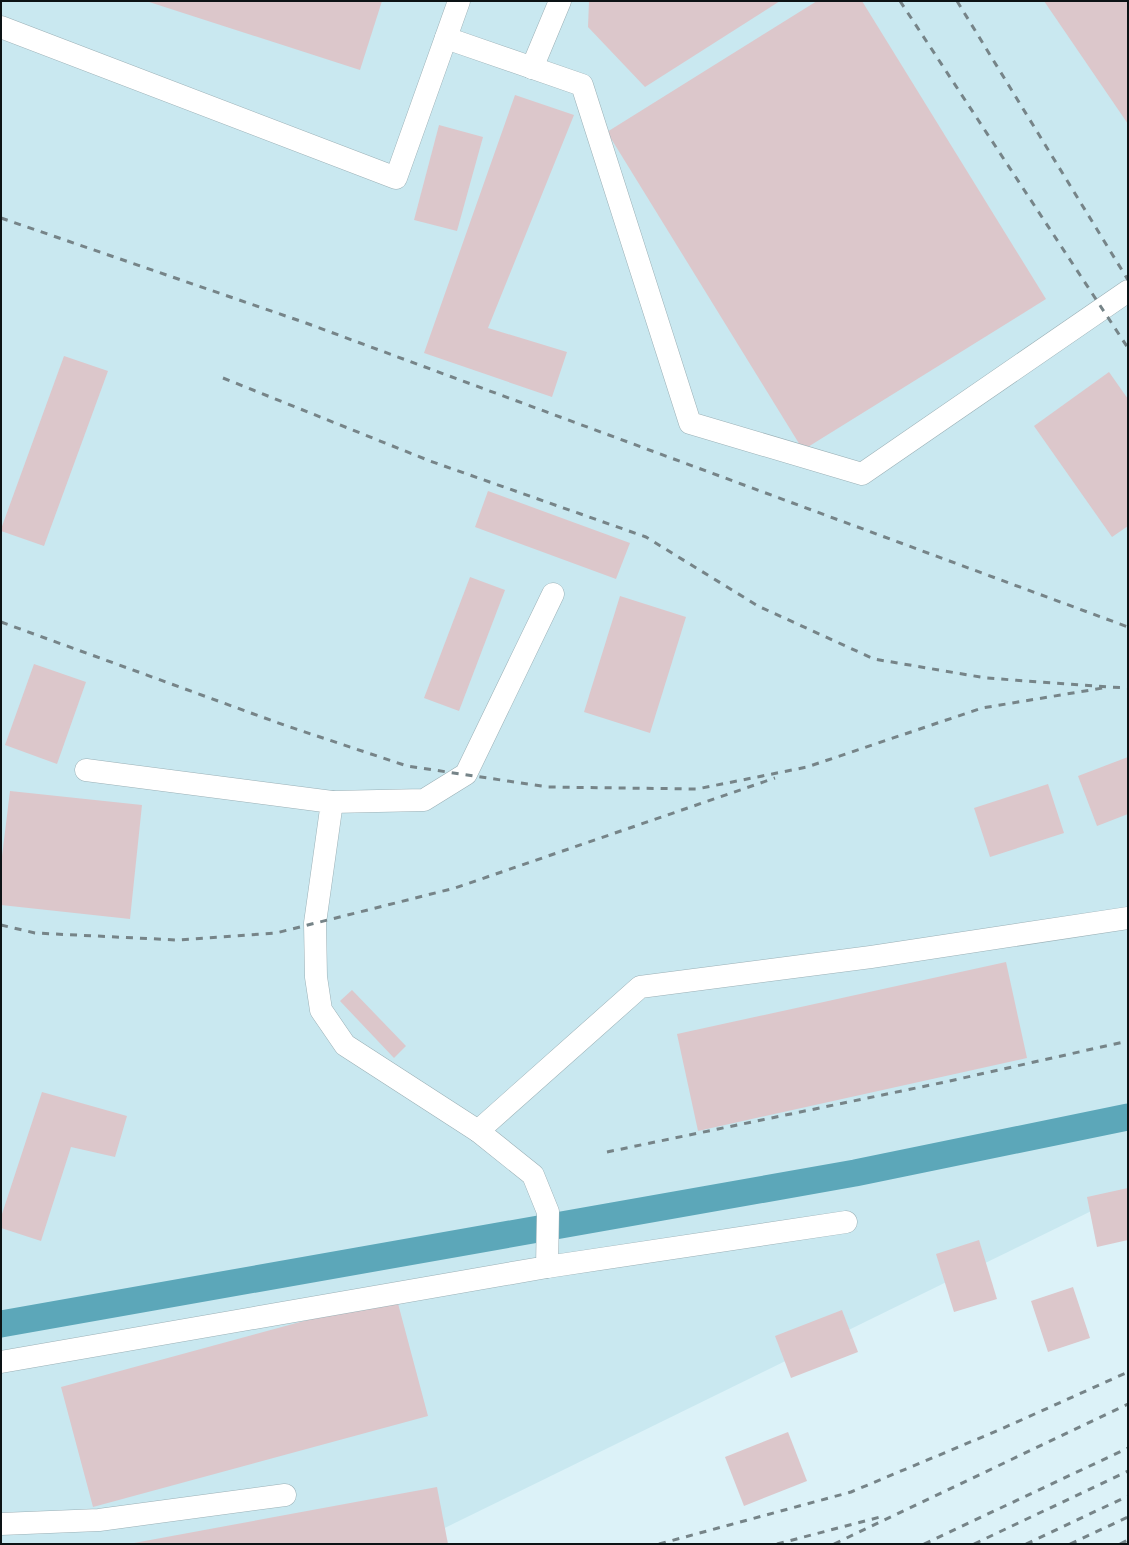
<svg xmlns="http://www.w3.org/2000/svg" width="1129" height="1545" font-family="Karla,sans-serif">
  <rect width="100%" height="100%" fill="#dcf2f8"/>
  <!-- built -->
  <path fill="#c9e8f0" d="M1,1H1128V1193L412,1544H1Z"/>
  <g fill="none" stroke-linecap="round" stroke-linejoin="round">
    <!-- canal -->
    <path stroke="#5ca7b9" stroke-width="27" d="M1,1324L855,1173L1128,1117"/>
  </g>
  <!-- building -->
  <g fill="#dcc7cb">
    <path d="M146,1H382L360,70Z"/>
    <path d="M589,1H780L645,87L588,27Z"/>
    <path d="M817,1H862L1046,299L803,450L607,132Z"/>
    <path d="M1044,1H1128V124Z"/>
    <path d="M515,95L574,115L488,328L567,352L552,397L424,353Z"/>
    <path d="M439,125L483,137L457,231L414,220Z"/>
    <path d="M64,356L108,371L44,546L1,531V529Z"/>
    <path d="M1109,372L1128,399V526L1112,537L1034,426Z"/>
    <path d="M488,491L630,543L616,579L475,527Z"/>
    <path d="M470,577L505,590L459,711L424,698Z"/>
    <path d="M620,596L686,617L650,733L584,712Z"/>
    <path d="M34,664L86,682L57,764L5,745Z"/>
    <path d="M1128,757V814L1097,826L1078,776Z"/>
    <path d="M1048,784L1064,833L990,857L974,808Z"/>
    <path d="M10,791L142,805L130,919L1,905V864Z"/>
    <path d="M1006,962L1027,1058L698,1131L677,1034Z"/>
    <path d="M352,990L406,1046L394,1058L340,1001Z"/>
    <path d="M42,1092L127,1116L115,1157L71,1147L41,1241L1,1228V1217Z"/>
    <path d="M1128,1188V1240L1097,1247L1087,1197Z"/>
    <path d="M979,1240L997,1299L954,1312L936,1254Z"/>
    <path d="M1073,1287L1090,1338L1048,1352L1031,1301Z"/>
    <path d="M396,1296L428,1416L93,1507L61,1387Z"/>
    <path d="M842,1310L858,1352L791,1378L775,1336Z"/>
    <path d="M788,1432L807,1481L744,1506L725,1457Z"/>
    <path d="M437,1487L448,1544H134V1543Z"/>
  </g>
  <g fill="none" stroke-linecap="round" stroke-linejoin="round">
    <defs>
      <g id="minor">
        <path d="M1,27L396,178L459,1"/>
        <path d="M446,38L582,85L690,423L862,474L1128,291"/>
        <path d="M532,68L560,1"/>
        <path d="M332,802L424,800L466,774L553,594"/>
        <path d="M478,1131L640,987L871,957L1128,918"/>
        <path d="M547,1267L846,1222"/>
        <path d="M1,1362L547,1267L548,1212L533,1175L478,1131L345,1045L321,1010L316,977L315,923L332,802L86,770"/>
        <path d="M1,1524L99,1520L285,1495"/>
      </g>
    </defs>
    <!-- minor casing -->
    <use href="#minor" stroke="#9bb0b6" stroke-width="23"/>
    <!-- minor -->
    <use href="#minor" stroke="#fff" stroke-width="22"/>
    <!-- rail -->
    <g stroke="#768488" stroke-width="3" stroke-dasharray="7 7" stroke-linecap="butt">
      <path d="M900,1L1128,348"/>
      <path d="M957,1L1128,280"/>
      <path d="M1,218L306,323L1128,627"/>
      <path d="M223,378L430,461L646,537L758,606L874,659L986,678L1109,687L1128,688"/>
      <path d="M1,622L284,725L407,766L548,787L697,789L807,767L982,708L1109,687"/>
      <path d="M1,925L35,933L177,940L276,933L455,888L775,778"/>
      <path d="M607,1152L945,1082L1128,1041"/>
      <path d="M659,1544L851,1492L999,1430L1128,1372"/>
      <path d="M777,1544L884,1516"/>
      <path d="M834,1544L1128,1404"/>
      <path d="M924,1544L1128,1448"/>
      <path d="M974,1544L1128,1471"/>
      <path d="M1026,1544L1128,1496"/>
      <path d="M1070,1544L1128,1517"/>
      <path d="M1120,1544L1128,1540"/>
    </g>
  </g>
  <!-- border -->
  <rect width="1129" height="1545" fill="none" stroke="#0c1315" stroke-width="4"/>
</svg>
